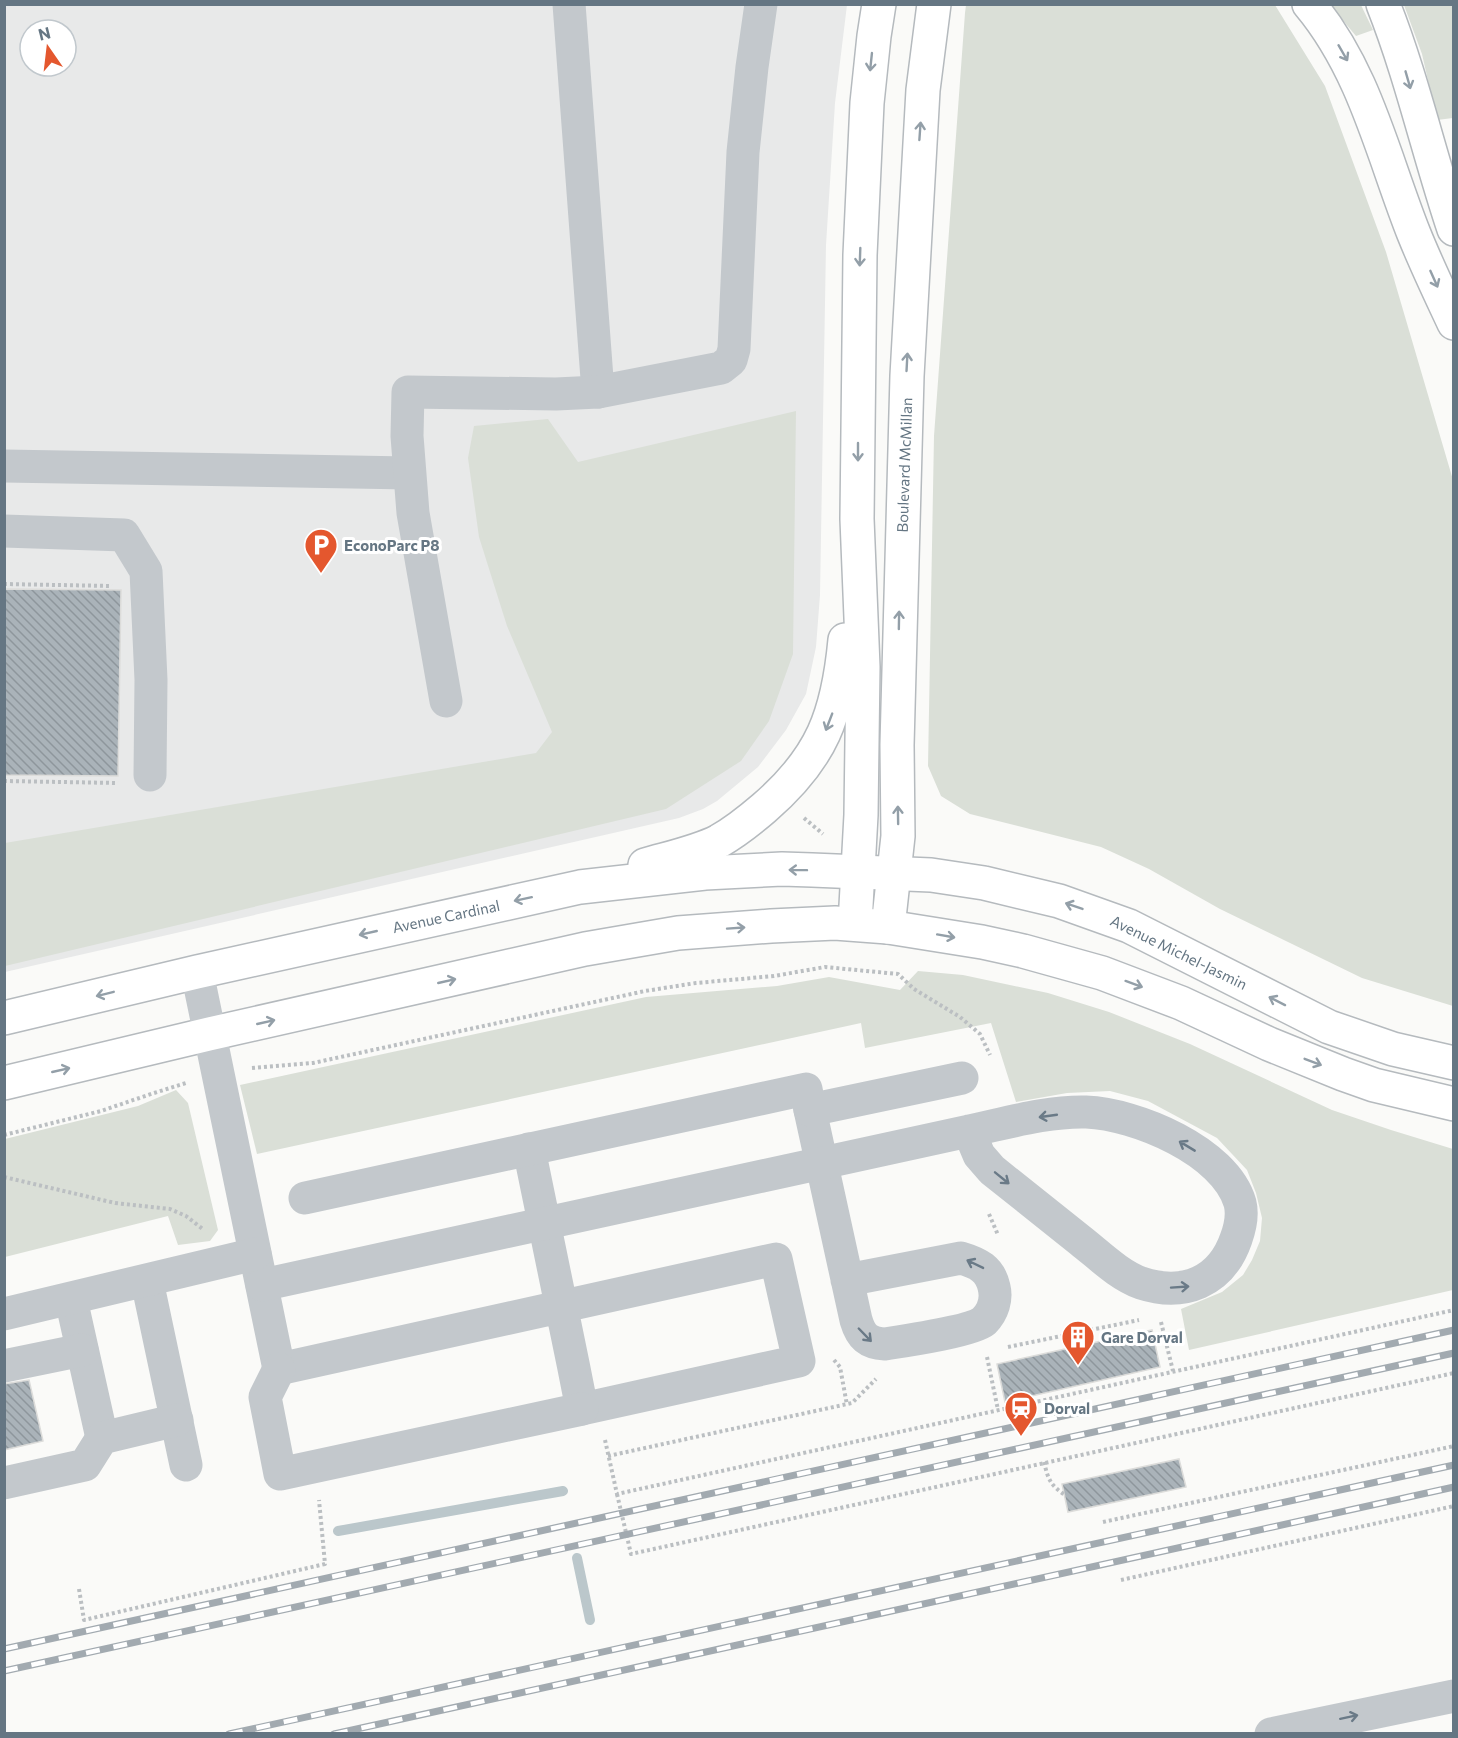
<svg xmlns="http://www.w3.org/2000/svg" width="1458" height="1738" font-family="Commissioner,sans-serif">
  <defs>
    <pattern id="building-back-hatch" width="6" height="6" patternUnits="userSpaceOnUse" patternTransform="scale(1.5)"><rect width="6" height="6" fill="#aab3b9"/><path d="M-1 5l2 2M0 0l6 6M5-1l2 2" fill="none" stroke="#8e969c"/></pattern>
  </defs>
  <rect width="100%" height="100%" fill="#fafaf8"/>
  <!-- built -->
  <path fill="#e8e9e9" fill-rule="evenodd" d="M4,5H847L835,103L826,245L820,595L816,647L806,694L786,730L758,767L717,801L703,809L679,818L5,972ZM30,30H66V66H30Z"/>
  <!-- green -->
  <g fill="#dadfd7">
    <path d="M966,5H1275L1325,86L1386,252L1453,480V1006L1362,978L1220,909L1149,869L1101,847L970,814L941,796L928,766L934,436L965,13Z"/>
    <path d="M1330,5H1361L1373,30L1356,36Z"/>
    <path d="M1404,5H1453V118L1437,120L1422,54Z"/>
    <path d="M796,411L793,654L769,721L741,761L666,809L5,966V843L536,753L552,732L507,626L479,537L468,458L474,426L548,419L578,462Z"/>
    <path d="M918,971L963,975L1048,993L1109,1012L1190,1044L1332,1110L1391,1130L1453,1149V1290L1189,1350L1181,1309L1222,1292L1243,1275L1252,1260L1260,1241L1262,1218L1256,1193L1247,1170L1217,1138L1148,1101L1110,1091L1067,1093L1016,1102L991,1023L865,1048L861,1023L257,1154L240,1085L646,997L777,986L829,977L900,990Z"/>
    <path d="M176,1090L188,1103L218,1230L210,1241L178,1245L168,1216L5,1257V1139L138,1106Z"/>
  </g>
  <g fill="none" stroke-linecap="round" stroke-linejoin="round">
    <!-- stream -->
    <g stroke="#bbc7cb" stroke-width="10">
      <path d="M338,1531L563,1491"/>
      <path d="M577,1558L590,1620"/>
    </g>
  </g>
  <!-- building -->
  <g fill="url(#building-back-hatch)" stroke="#dcdcda" stroke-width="1.5">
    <path d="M4,589L121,590L118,776L4,775Z"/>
    <path d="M1152,1330L1160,1367L1005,1402L997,1364Z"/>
    <path d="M29,1380L43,1441L4,1450V1384Z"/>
    <path d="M1179,1459L1186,1487L1068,1512L1062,1484Z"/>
  </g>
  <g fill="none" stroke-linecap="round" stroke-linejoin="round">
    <defs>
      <g id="major">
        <path d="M645,865C669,858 698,852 719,841C735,832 750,820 764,808C822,758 838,715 845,640"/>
        <path d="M855,924L861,815L863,667L857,519L860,255L867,103L874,36L879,4"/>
        <path d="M888,927L898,836L897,745L907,376L923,90L934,4"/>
        <path d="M4,1018L197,972L580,887L705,873L782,869L812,870L931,875L984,883L1059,901L1129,926L1329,1027L1393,1049L1454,1063"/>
        <path d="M4,1083L209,1034L585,949L678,933L771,926L835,923L888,927L982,942L1023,951L1102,973L1181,1003L1269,1044L1343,1074L1374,1085L1454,1104"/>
      </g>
      <g id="highway">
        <path d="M1309,4C1365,71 1383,156 1414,234C1426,264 1440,293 1454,323"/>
        <path d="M1383,4C1412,77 1429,155 1454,229"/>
      </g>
    </defs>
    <!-- major casing -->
    <use href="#major" stroke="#b5babe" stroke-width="36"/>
    <!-- highway casing -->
    <use href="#highway" stroke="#b4b9bd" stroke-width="36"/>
    <!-- path -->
    <g stroke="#bbbfc2" stroke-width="4" stroke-dasharray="3 3" stroke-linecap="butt">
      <path d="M4,584L112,586"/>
      <path d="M4,781L118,783"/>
      <path d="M804,818L823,834"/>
      <path d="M252,1068L313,1063L645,991L696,983L774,976L825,967L898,974L914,989L960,1017L980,1034L990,1055"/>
      <path d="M4,1135L101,1111L154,1093L186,1083"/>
      <path d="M4,1177L115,1203L170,1209L186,1216L204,1230"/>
      <path d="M989,1214L998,1235"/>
      <path d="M1161,1322L1173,1371"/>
      <path d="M1084,1331L1088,1344"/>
      <path d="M1008,1347L1139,1320"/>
      <path d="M987,1357L998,1410"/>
      <path d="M834,1360L840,1367L847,1405"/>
      <path d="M605,1440L617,1494L1454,1310"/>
      <path d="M608,1456L852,1403L876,1379"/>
      <path d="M1044,1462C1048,1479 1050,1485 1065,1495"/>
      <path d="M617,1494L631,1554L1454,1373"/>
      <path d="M1103,1522L1454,1446"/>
      <path d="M1121,1580L1454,1506"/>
      <path d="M79,1589L84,1620L325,1564L319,1500"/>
    </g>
    <!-- minor -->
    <g stroke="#c3c8cc" stroke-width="33">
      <path d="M569,4L598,392"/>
      <path d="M4,466L409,473"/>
      <path d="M4,531L124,535L146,571L151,680L150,775"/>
      <path d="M446,701L413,513L407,436L408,392L556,394L598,392L721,368L731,360L734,349L743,152L752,67L761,4"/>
      <path d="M197,972L279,1369L776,1259L799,1361L582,1409C565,1322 547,1235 529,1149"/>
      <path d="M810,1110L856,1320C861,1337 868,1343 885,1344C904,1341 972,1331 984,1321C993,1312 997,1299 994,1287C990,1269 978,1263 961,1258L847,1280"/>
      <path d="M305,1198L806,1089L810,1110L962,1078"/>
      <path d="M147,1281L186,1465"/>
      <path d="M262,1285L969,1131C1007,1123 1048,1111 1086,1112C1136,1114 1225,1151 1240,1203C1243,1215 1240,1228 1236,1239C1221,1282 1184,1297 1141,1283C1119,1275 1100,1256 1081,1241C1052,1218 1022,1194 992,1170L979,1155L969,1131"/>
      <path d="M71,1299L102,1438"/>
      <path d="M4,1314L255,1254"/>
      <path d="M4,1366L82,1350"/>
      <path d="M279,1369L265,1397L280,1474L582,1409"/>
      <path d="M4,1483L85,1465L102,1438L177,1420"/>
      <path d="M1271,1734L1454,1696"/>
    </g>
    <!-- major -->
    <use href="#major" stroke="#fff" stroke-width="33"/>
    <!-- highway -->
    <use href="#highway" stroke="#fff" stroke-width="33"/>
    <defs>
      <g id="rail">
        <path d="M4,1649L1454,1330"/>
        <path d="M4,1671L1454,1353"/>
        <path d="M229,1734L1454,1465"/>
        <path d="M334,1734L1454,1487"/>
      </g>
    </defs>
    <!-- rail casing -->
    <use href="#rail" stroke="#a2aab0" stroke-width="7"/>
    <!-- rail -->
    <use href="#rail" stroke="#fff" stroke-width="4.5" stroke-dasharray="14" stroke-linecap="butt"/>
  </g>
  <!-- one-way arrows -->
  <defs><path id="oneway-shaft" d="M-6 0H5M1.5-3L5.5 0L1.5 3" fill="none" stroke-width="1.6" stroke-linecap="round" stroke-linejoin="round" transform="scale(1.5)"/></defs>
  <g stroke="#939fa8">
    <use href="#oneway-shaft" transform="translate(1343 53) rotate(60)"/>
    <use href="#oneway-shaft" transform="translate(871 62) rotate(96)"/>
    <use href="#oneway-shaft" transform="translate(1408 80) rotate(74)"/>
    <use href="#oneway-shaft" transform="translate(920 131) rotate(-86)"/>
    <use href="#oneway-shaft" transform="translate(860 257) rotate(92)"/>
    <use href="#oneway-shaft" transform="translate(1434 279) rotate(66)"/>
    <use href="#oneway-shaft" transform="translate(907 362) rotate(-87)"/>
    <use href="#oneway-shaft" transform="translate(858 452) rotate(90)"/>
    <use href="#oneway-shaft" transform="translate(899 620) rotate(-89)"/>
    <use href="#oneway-shaft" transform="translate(829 722) rotate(111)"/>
    <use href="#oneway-shaft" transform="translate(898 815) rotate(-91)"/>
    <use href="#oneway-shaft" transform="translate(798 870) rotate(-179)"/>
    <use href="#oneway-shaft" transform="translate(523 899) rotate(168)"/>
    <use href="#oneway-shaft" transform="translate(1074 906) rotate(-161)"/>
    <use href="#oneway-shaft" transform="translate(736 928) rotate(-4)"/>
    <use href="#oneway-shaft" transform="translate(368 933) rotate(167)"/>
    <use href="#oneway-shaft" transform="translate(946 936) rotate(10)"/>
    <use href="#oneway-shaft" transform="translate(447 981) rotate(-13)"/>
    <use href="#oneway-shaft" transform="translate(1134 984) rotate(20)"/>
    <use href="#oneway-shaft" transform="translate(105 994) rotate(166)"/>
    <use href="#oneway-shaft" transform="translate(1277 1001) rotate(-153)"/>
    <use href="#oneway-shaft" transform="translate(266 1022) rotate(-13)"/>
    <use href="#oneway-shaft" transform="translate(1313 1062) rotate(21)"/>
    <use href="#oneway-shaft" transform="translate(61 1070) rotate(-13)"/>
  </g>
  <g stroke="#6a7a87">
    <use href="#oneway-shaft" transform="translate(1048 1116) rotate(172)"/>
    <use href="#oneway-shaft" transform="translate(1187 1146) rotate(-149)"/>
    <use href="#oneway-shaft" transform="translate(1002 1178) rotate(39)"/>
    <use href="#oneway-shaft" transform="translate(975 1264) rotate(-154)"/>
    <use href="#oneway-shaft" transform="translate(1180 1287) rotate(-4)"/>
    <use href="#oneway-shaft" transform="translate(865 1335) rotate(46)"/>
    <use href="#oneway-shaft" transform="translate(1349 1717) rotate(-12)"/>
  </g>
  <!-- icons -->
  <defs>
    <symbol id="parking-pin" viewBox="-11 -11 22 30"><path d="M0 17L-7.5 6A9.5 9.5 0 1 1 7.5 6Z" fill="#e4572e" stroke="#fff"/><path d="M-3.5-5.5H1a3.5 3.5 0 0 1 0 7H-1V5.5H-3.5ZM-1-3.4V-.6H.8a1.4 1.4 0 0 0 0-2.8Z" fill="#fff"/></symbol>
    <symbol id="building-pin" viewBox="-11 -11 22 30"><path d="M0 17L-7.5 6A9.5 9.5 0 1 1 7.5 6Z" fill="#e4572e" stroke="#fff"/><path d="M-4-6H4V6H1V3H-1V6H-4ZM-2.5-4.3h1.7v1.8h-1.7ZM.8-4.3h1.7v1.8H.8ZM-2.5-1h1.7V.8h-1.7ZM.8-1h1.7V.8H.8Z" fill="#fff"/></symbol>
    <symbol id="station-pin" viewBox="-11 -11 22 30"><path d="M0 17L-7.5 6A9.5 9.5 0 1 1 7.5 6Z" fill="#e4572e" stroke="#fff"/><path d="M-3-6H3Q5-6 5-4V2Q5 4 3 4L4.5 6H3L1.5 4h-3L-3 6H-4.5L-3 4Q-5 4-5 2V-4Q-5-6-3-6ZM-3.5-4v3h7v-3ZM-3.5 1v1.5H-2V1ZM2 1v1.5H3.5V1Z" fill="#fff"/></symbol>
  </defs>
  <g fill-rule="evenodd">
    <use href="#parking-pin" x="302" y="526" width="38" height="52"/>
    <use href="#building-pin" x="1059" y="1318" width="38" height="52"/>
    <use href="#station-pin" x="1002" y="1389" width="38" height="52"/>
  </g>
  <g text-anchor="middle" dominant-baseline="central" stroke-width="6" stroke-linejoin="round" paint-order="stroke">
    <!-- street labels -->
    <g font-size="15" fill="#657683" stroke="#fff">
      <text transform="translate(904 465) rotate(-88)">Boulevard McMillan</text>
      <text transform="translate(446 916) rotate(-12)">Avenue Cardinal</text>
      <text transform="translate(1179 952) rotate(26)">Avenue Michel-Jasmin</text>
    </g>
    <!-- poi labels -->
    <g font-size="15" font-weight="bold" fill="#657683" stroke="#fff" text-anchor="start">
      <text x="344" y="545">EconoParc P8</text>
      <text x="1101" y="1337">Gare Dorval</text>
      <text x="1044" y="1408">Dorval</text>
    </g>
  </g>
  <!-- border -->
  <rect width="1458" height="1738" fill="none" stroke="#657683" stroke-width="12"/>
  <!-- north arrow -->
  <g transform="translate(48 48) rotate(346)"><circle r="28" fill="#ffffff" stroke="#c1c8cd" stroke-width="1.5"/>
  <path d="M0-4.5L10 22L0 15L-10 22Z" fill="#e4572e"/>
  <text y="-9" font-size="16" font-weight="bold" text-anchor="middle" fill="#657683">N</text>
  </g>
</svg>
